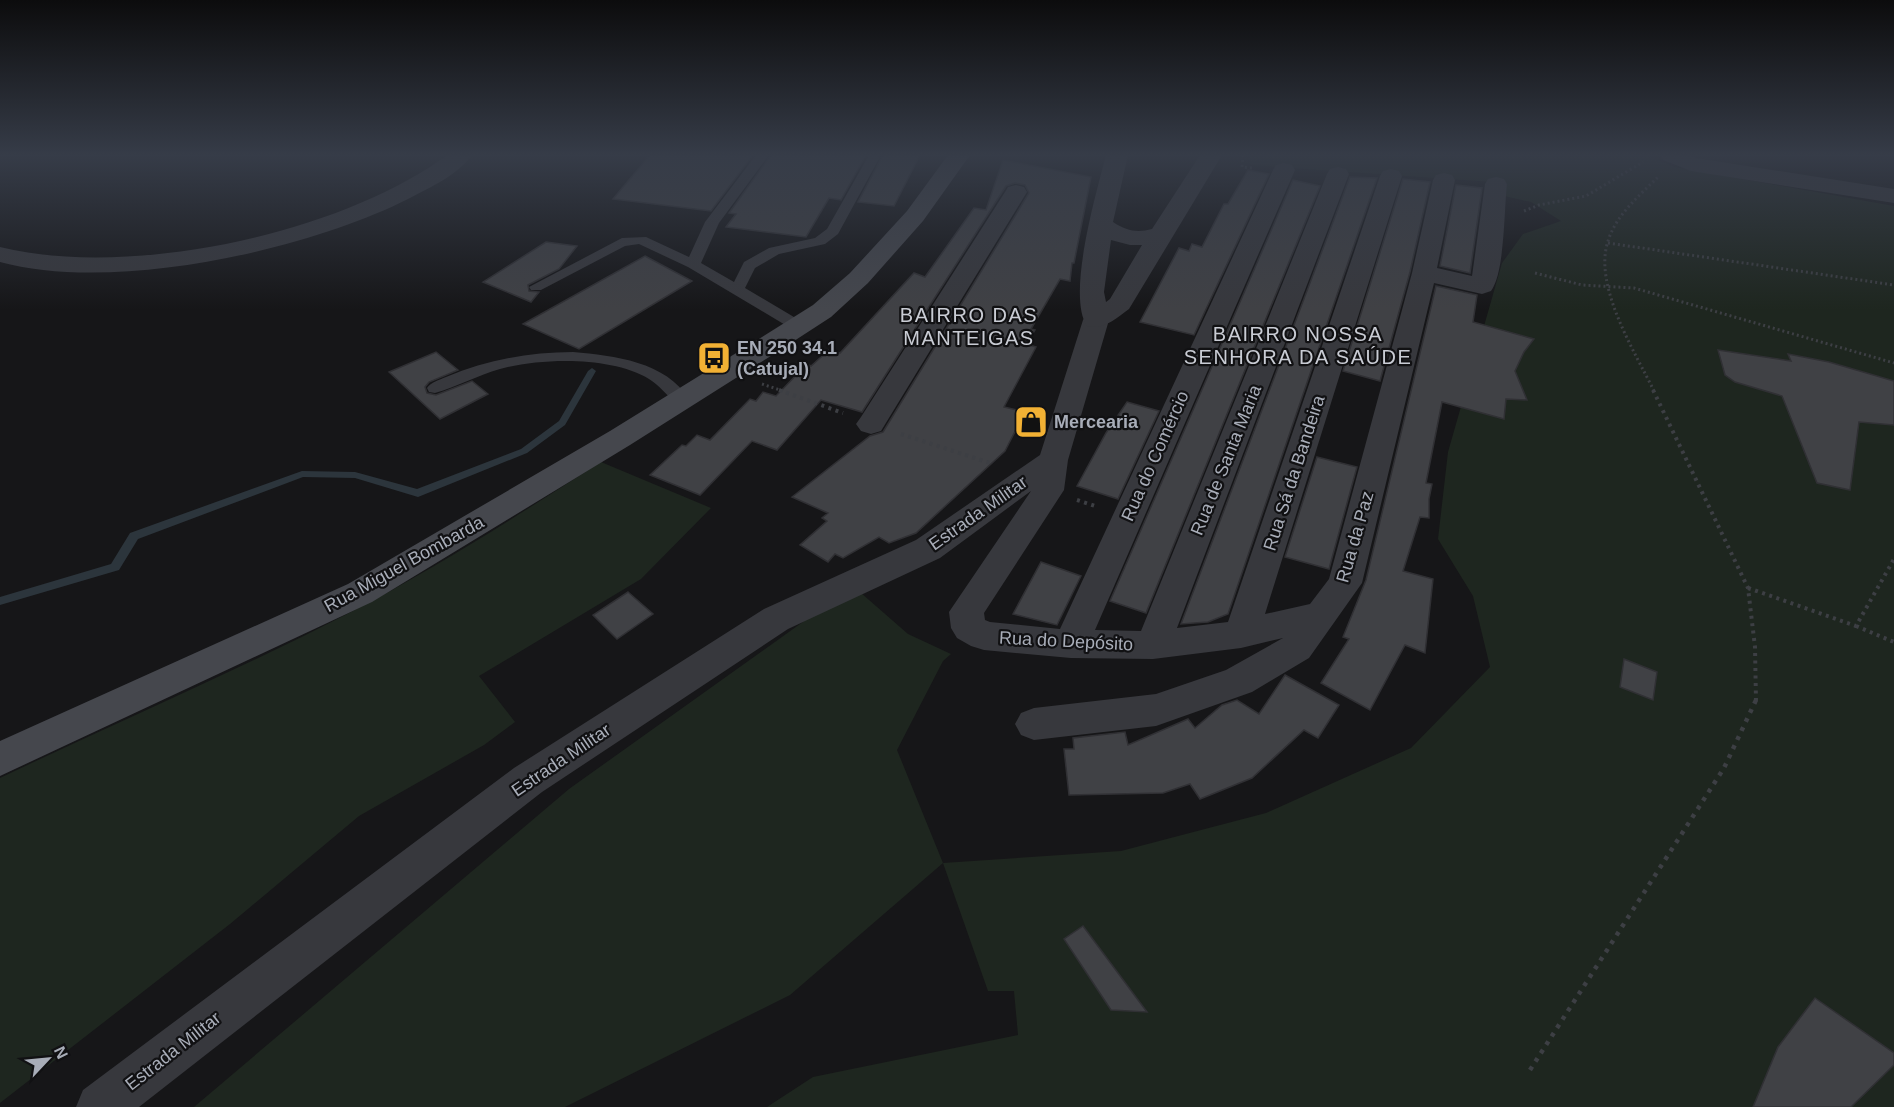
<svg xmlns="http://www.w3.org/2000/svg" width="1894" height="1107" font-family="Arial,sans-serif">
  <rect width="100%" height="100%" fill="#161618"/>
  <!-- green -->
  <g fill="#1e261f">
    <path d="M1250,155H1645L1675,167L1894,206V1107H767L813,1077L1018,1035L1014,991H988L943,863L790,995L565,1107H194L569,789L821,609L861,593L908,634L951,654L943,661L897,750L943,863L1121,851L1266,813L1411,748L1490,667L1473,596L1438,539L1448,452L1502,263L1523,234L1561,221L1531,202L1504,196L1507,183L1250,165Z"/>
    <path d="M601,462L711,508L641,579L479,676L515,722L484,745L359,816L230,924L0,1103V778C117,722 237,671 353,611C439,566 520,514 601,462Z"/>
  </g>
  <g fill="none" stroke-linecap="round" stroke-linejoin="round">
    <!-- stream -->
    <path fill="#2c353c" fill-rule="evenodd" d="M592,368L596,371L565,425L527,453L418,497L355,478L303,477L138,539L119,570L0,605V597L111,564L130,533L302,471L355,472L417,489L521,449L559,421L588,371Z"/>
  </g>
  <!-- building -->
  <g fill="#404145" stroke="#303034" stroke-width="1.5">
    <path d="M650,155H753L711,211L613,199Z"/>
    <path d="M771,155H866L841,200L829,198L806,237L726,227L736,214L729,213Z"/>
    <path d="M883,155H920L894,206L858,202Z"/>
    <path d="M1003,160L1091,177L1074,263H1072L1070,281L1060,279L1031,329L1035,330L1026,344L1036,347L1004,407L1025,412L1005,451L916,533L889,543L879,537L843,558L835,554L828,562L800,545L827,521L822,518L828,513L792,497L870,436L883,432L1029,193L1025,185L1015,183L1006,186L862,412L821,400L777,450L752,441L700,495L650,475L682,445L686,446L697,435L710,440L750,399L756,401L763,392L776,396L807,364L811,366L830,349L840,353L914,273L925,277L974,208L986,210Z"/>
    <path d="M1248,170L1269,174L1194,335L1140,322L1179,248L1189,251L1192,244L1202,247L1224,204H1228Z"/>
    <path d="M1350,177L1377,178L1228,614L1208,622L1181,624Z"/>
    <path d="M1403,179L1430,182L1410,272L1380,381L1343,371Z"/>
    <path d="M1293,180L1320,186L1146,613L1110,601Z"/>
    <path d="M1456,185L1482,188L1470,273L1440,266Z"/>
    <path d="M546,242L577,246L559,269L528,285L529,291L539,292L531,302L483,282Z"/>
    <path d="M645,256L692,281L579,349L523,324Z"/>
    <path d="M1436,286L1477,295L1473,322L1534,339L1524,352L1515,371L1527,400L1506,399L1504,419L1442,402L1426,483L1432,484L1429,499V518L1420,517L1403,571L1433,579L1425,653L1405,645L1370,710L1321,683L1349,639L1343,637L1366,580Z"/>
    <path d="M1718,350L1791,361L1788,354L1829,362L1894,381V425L1859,422L1850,490L1817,483L1782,396L1735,382L1725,375Z"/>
    <path d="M436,352L458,370L429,382L425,387L427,393L436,395L472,381L488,394L440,419L389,372Z"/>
    <path d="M1127,402L1159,411L1118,499L1077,486L1106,433Z"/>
    <path d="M1317,457L1357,467L1329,569L1285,557Z"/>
    <path d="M1041,562L1081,576L1057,625L1013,614Z"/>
    <path d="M628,592L653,614L617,639L593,615Z"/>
    <path d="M1624,659L1657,672L1653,700L1620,687Z"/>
    <path d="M1285,675L1339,705L1318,738L1304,730L1252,778L1200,799L1190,784L1163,793L1069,795L1064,749H1074L1073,738L1125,732L1128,745L1188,719L1195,728L1222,705L1237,700L1259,714Z"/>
    <path d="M1083,926L1147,1012L1111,1010L1064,939Z"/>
    <path d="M1815,998L1894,1053V1065L1851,1107H1753L1778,1047Z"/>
  </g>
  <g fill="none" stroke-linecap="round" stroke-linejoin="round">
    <!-- path-far2 -->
    <g stroke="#3d3f44" stroke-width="3" stroke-dasharray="2 3" stroke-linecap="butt">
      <path d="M1243,155L1242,167L1253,168"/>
      <path d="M1524,211L1539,205L1586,196L1643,162"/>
      <path d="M1608,243L1894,285"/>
      <path d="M1535,273L1582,285L1634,288L1894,363"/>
      <path d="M762,384L783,391"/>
      <path d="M1654,391C1635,352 1593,286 1608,241C1616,215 1639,196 1658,177"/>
    </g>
    <!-- path-far1 -->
    <g stroke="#3d3f44" stroke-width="4" stroke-dasharray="3 4.5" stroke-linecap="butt">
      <path d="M779,390L843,413"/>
      <path d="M1653,390L1748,588L1755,647L1756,701"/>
      <path d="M901,434L993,464"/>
      <path d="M1077,500L1098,507"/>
      <path d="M1748,588L1856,626L1894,559"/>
      <path d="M1856,626L1894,642"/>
    </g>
    <!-- path -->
    <path stroke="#3d3f44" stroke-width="4.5" stroke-dasharray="4 6" stroke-linecap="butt" d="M1530,1070L1724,768L1756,700"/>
    <!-- service -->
    <g fill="#37383d" fill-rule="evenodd">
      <path d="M756,155H769L719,223L701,263L734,282L744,262L769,248L815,238L827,229L869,155H881L838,234L825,244L779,254L755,268L745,288L804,323L806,326L804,329H792L688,267L639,244L625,246L541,290H531L529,287L622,238L646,237L689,257L705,222Z"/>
      <path d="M573,352C615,356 665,361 690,400L688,404H676C667,395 659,385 649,379C611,356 541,358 500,369C478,375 457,387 435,393L429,392L427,388C431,382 439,380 446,377C487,360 529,352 573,352Z"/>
    </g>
    <!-- minor -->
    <g fill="#37383d" fill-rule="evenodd">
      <path d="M1660,155H1689L1696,158L1894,189V203L1691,171L1663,160Z"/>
      <path d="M1284,163L1292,165L1295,170L1095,630L1141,631L1327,174L1330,169L1338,167L1346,169L1349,174L1177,628L1228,622L1380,176L1383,171L1391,169L1399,171L1402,176L1265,614L1310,604L1329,579L1412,273L1433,180L1436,175L1444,173L1452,175L1455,180L1437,268L1472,276L1485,184L1488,179L1496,177L1504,179L1507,184C1504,210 1505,272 1491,291L1482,294L1434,283L1362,583L1309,658L1252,692L1156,726L1034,740L1021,735L1015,724L1021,713L1034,708L1156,694L1226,670L1283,638L1241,648L1153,659L1071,658L984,650L971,646L957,638L951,628L949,612L1031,491L940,558L788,629L542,792L139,1107H76L83,1090L514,768L764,609L916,540L1040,455L1083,320L1087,314L1096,312L1105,314L1109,320L1068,460L1064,490L984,613L985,620L990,622L1060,629L1273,170L1276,165Z"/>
      <path d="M1016,185L1024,187L1027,192L881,431L871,434L861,431L856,424L861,417L1005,192L1008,187Z"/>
    </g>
    <!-- tertiary -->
    <g fill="#37383d" fill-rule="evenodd">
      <path d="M447,155H472C458,175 429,188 408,199C305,251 113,293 0,262V247C128,279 341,234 447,155Z"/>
      <path d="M1106,155H1128L1113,222C1127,231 1137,233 1152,229L1200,155H1222L1129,309C1115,319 1104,330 1087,326C1066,295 1097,191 1106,155ZM1111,240L1130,245H1142L1110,299L1106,302L1104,292Z"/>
    </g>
    <!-- secondary -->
    <path fill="#45474d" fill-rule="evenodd" d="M948,155H970L923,221L868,283L831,317L774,354L630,445L372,602L0,776V741L348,584L610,431L754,342L813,305L850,273L907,211Z"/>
  </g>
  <!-- sky -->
  <linearGradient id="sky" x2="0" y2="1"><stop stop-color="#0c0c0d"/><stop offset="0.5" stop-color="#363c48"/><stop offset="1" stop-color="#363c48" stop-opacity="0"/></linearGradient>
  <rect width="1894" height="310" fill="url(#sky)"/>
  <!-- icons -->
  <defs>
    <symbol id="bus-square" viewBox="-11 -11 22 22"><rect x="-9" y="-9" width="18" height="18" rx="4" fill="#f2b134" stroke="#111113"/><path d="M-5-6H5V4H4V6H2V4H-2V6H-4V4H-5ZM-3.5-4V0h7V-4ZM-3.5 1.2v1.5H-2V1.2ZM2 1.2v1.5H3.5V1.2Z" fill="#111"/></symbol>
    <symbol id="shop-square" viewBox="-11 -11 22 22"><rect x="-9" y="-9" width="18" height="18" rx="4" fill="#f2b134" stroke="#111113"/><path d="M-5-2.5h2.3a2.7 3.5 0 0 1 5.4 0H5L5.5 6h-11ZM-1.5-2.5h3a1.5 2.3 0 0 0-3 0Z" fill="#111"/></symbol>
  </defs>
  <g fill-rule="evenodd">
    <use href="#bus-square" x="695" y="339" width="38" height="38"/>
    <use href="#shop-square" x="1012" y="403" width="38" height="38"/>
  </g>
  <g text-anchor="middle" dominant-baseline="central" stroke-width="4.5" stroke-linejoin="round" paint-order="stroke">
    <!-- poi labels -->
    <g font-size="18" font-weight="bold" fill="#a8adb8" stroke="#111113" text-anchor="start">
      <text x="737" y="348">EN 250 34.1<tspan x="737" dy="21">(Catujal)</tspan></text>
      <text x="1054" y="422">Mercearia</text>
    </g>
    <!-- street labels -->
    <g font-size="18" fill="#a8adb8" stroke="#111113">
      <text transform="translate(1155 456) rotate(-66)">Rua do Comércio</text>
      <text transform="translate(1226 460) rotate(-68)">Rua de Santa Maria</text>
      <text transform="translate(1294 473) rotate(-72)">Rua Sá da Bandeira</text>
      <text transform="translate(978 513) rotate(-35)">Estrada Militar</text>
      <text transform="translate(1355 537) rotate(-74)">Rua da Paz</text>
      <text transform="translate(404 564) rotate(-29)">Rua Miguel Bombarda</text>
      <text transform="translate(1066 641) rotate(3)">Rua do Depósito</text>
      <text transform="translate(561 760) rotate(-34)">Estrada Militar</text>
      <text transform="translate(173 1051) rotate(-38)">Estrada Militar</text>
    </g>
    <!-- neighbourhood labels -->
    <g font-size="20" letter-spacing="1.5" fill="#c9ccd4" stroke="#111113">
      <text x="969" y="315">BAIRRO DAS<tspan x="969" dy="23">MANTEIGAS</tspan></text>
      <text x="1298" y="334">BAIRRO NOSSA<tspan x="1298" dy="23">SENHORA DA SAÚDE</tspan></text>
    </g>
  </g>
  <!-- north arrow -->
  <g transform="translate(48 1059) rotate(64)" stroke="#111113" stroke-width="4.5" paint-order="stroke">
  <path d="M0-4.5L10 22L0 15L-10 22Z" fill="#a8adb8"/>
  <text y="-9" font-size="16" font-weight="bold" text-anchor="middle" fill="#a8adb8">N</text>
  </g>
</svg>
